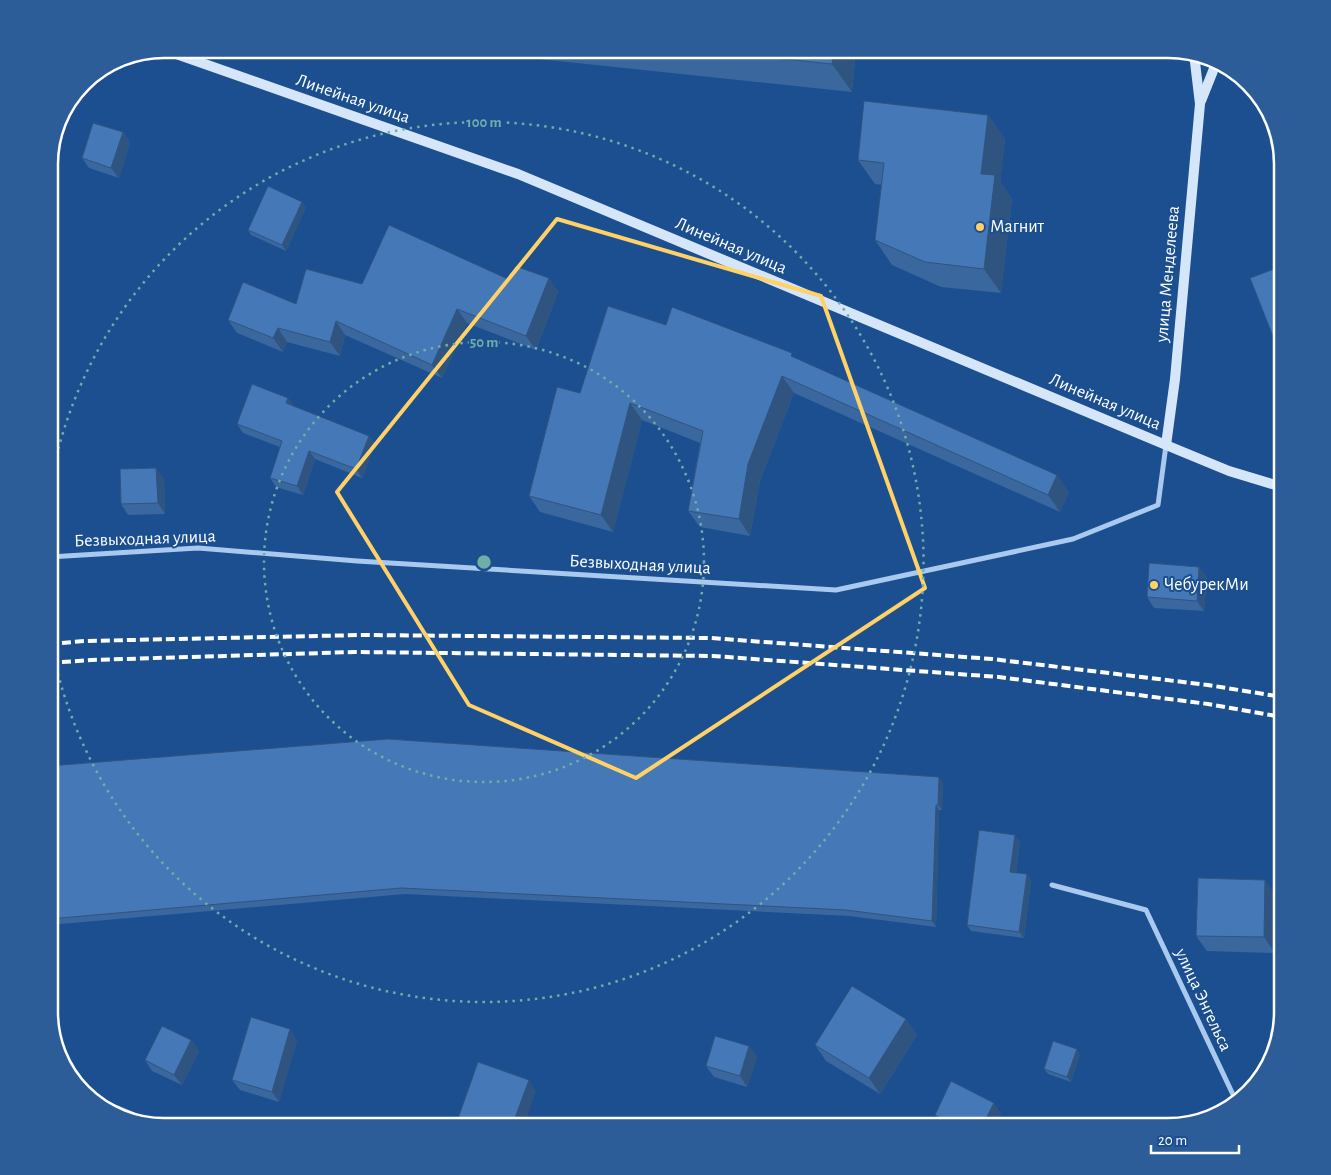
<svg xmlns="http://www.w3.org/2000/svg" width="1331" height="1175" font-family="'Alegreya Sans',sans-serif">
  <rect width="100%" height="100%" fill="#1b4f8f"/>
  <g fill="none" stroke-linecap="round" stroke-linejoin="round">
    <!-- minor -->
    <g stroke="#a9c9ee" stroke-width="5">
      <path d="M49,557L198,548L357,561L836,590L1073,539L1158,505L1166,445"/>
      <path d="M1052,885L1146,910L1236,1101"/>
      <path d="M86,1095L161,1126"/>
    </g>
    <!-- secondary -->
    <g stroke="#d6e6fa" stroke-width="10">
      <path d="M162,49L518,174L1166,445L1229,471L1282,487"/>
      <path d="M1201,101L1217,61"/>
      <path d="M1166,445L1175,379L1200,104L1194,54"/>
    </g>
    <!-- rail -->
    <g stroke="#fff" stroke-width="4" stroke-dasharray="9 4" stroke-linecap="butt">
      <path d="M49,644L85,641L362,635L711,638L992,659L1208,685L1282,697"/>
      <path d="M49,663L91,660L355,652L713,656L999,677L1208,704L1282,717"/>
    </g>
  </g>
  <!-- wall -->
  <g fill="#3a679d">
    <path d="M443,49H856L852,92Z"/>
    <path d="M1024,49H1079V55L1024,50Z"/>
    <path d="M988,115L1005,139L1000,182L1012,199L1001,293L941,287L892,265L875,240L882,185L875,184L858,160Z"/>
    <path d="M123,132L130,143L119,178L89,168L82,158Z"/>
    <path d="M306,207L286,251L251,235L248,230Z"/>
    <path d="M1282,266V348L1272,334Z"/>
    <path d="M549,278L558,292L536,350L467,323L442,378L345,335L340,356L287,342L283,352L237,333L228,320L296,304L362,284L510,280Z"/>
    <path d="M666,325L795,358L1069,492L1060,512L794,393L760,481L750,536L700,527L688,511L700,443L642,420L613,532L540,512L529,496L580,393Z"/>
    <path d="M288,398L294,407L369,436L375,444L362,478L315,459L303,495L276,487L270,478L280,447L243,433L237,424Z"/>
    <path d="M164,479L165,514L128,515L121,504Z"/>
    <path d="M1207,577L1204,611L1154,608L1147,597Z"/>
    <path d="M49,766L943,782L942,810H939L936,927L849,916L405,894L49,925Z"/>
    <path d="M1020,841L1016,873L1027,874L1031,881L1024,938L971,931L967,925Z"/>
    <path d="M1276,896L1275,953L1207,951L1196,936Z"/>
    <path d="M906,1019L917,1035L880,1094L826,1061L815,1045Z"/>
    <path d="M191,1040L199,1051L182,1085L152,1071L145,1060Z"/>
    <path d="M297,1040L279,1102L240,1090L232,1080Z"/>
    <path d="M749,1046L757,1057L747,1087L714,1077L706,1066Z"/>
    <path d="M1080,1054L1071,1082L1048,1074L1044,1069Z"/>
    <path d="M1001,1113L995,1126H944L942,1125L935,1115Z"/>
  </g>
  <!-- shaded-wall -->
  <g fill="#305480">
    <path d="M834,49H856L852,92L832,64Z"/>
    <path d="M1074,49H1079V55Z"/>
    <path d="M988,115L1005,139L1000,182L1012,199L1001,293L984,269L981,174Z"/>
    <path d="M123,132L130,143L119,178L111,168Z"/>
    <path d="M302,202L306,207L286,251L282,245Z"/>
    <path d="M549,278L558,292L536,350L526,336Z"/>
    <path d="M457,309L467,323L442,378L432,365Z"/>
    <path d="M336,321L345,335L340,356L330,342Z"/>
    <path d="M278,328L287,342L283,352L273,338Z"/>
    <path d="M782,376L794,393L760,481L750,536L739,519L748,464Z"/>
    <path d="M288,398L294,406L292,412L286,403Z"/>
    <path d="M630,403L642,420L613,532L601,515Z"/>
    <path d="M369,436L375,444L362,478L356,469Z"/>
    <path d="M309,451L315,459L303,495L297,486Z"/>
    <path d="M156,468L164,479L165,514L158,503Z"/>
    <path d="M1057,475L1069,492L1060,512L1048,495Z"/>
    <path d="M1199,567L1207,577L1204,611L1197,601Z"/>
    <path d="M939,777L943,782L942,810L938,805Z"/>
    <path d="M936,805L939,810L936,927L932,921Z"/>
    <path d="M1015,835L1020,841L1015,879L1010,872Z"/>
    <path d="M1027,874L1031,881L1024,938L1019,932Z"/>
    <path d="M1265,880L1276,896L1275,953L1264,937Z"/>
    <path d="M906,1019L917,1035L880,1094L869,1078Z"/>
    <path d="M290,1029L297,1040L279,1102L272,1092Z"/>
    <path d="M191,1040L199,1051L182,1085L174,1075Z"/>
    <path d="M749,1046L757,1057L747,1087L740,1076Z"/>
    <path d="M1077,1049L1080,1054L1071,1082L1067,1077Z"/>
    <path d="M529,1080L536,1091L524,1126H512Z"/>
    <path d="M994,1103L1001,1113L995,1126H982Z"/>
  </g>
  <!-- building -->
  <g fill="#4478b7" stroke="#305480">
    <path d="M686,49H834L832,64Z"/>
    <path d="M864,101L988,115L981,174L995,175L984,269L925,262L875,240L884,163L858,160Z"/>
    <path d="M93,123L123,132L111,168L82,158Z"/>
    <path d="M268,186L302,202L282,245L248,230Z"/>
    <path d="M389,225L510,280L515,266L549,278L526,336L457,309L432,365L336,321L330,342L278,328L273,338L228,320L243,282L296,304L306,269L362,284Z"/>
    <path d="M1282,266V330L1272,334L1250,278Z"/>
    <path d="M608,306L666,325L672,307L792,353L791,356L1057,475L1048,495L782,376L748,464L739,519L688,511L703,431L630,403L601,515L529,496L557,387L580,393Z"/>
    <path d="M252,384L288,398L286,403L369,436L356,469L309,451L297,486L270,478L282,441L237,424Z"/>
    <path d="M156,468L158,503L121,504L120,469Z"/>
    <path d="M1149,563L1199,567L1197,601L1147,597Z"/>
    <path d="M388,739L939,777L938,805H936L932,921L846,910L401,888L49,919V766Z"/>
    <path d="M979,830L1015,835L1010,872L1027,874L1019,932L967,925Z"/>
    <path d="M1198,878L1265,880L1264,937L1196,936Z"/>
    <path d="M852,986L906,1019L869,1078L815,1045Z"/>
    <path d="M251,1017L290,1029L272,1092L232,1080Z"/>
    <path d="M162,1026L191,1040L174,1075L145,1060Z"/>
    <path d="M715,1036L749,1046L740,1076L706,1066Z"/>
    <path d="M1053,1041L1077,1049L1067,1077L1044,1069Z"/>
    <path d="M478,1062L529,1080L512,1126H462L456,1124Z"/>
    <path d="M951,1081L994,1103L982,1126H958L935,1115Z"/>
    <path d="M838,1117L865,1126H835Z"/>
  </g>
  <!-- marked area -->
  <path fill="none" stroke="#ffd166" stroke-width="4" stroke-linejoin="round" d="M557,219L821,296L925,588L636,778L469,705L337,492Z"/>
  <!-- distance rings -->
  <g fill="none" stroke="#6fada8" stroke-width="2.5" stroke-dasharray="2.5 5">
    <circle cx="484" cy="562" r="220"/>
    <path d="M49 493A440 440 0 1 1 49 631"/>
  </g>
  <!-- markers -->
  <g fill="#ffd166" stroke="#1b4f8f" stroke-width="2">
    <circle cx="980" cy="227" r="5"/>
    <circle cx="1154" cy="585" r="5"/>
  </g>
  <g text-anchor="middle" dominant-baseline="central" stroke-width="4" stroke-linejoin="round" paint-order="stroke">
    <!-- street labels -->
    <g font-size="18" fill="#fff" stroke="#1b4f8f">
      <text transform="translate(353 99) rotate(19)">Линейная улица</text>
      <text transform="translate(731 246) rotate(23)">Линейная улица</text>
      <text transform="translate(1168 274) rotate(-85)">улица Менделеева</text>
      <text transform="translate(1105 402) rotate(23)">Линейная улица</text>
      <text transform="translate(145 539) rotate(-2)">Безвыходная улица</text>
      <text transform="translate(640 565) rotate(3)">Безвыходная улица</text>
      <text transform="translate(1203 1000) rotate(65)">улица Энгельса</text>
    </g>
    <!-- poi labels -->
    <g font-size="18" fill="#fff" stroke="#1b4f8f" text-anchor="start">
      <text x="990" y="227">Магнит</text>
      <text x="1164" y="585">ЧебурекМи</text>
    </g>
  </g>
  <!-- crop -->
  <path d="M0 0H1331V1175H0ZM164 58H1168A106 106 0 0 1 1274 164V1012A106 106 0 0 1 1168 1118H164A106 106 0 0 1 58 1012V164A106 106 0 0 1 164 58Z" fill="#2d5d98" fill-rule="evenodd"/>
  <path fill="none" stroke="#fff" stroke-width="2.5" d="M164 58H1168A106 106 0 0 1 1274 164V1012A106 106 0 0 1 1168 1118H164A106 106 0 0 1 58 1012V164A106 106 0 0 1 164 58Z"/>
  <circle cx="484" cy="562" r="8" fill="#6fada8" stroke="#1b4f8f" stroke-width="2.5"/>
  <g font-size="15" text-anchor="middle" font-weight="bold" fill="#6fada8" stroke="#1b4f8f" stroke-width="4" stroke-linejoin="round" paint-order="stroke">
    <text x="484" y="127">100 m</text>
    <text x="484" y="347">50 m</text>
  </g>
  <!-- scale -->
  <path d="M1151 1145v8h88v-8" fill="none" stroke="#ffffff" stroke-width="2.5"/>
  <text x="1158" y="1145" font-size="15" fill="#ffffff" stroke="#1b4f8f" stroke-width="4" paint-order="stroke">20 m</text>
</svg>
